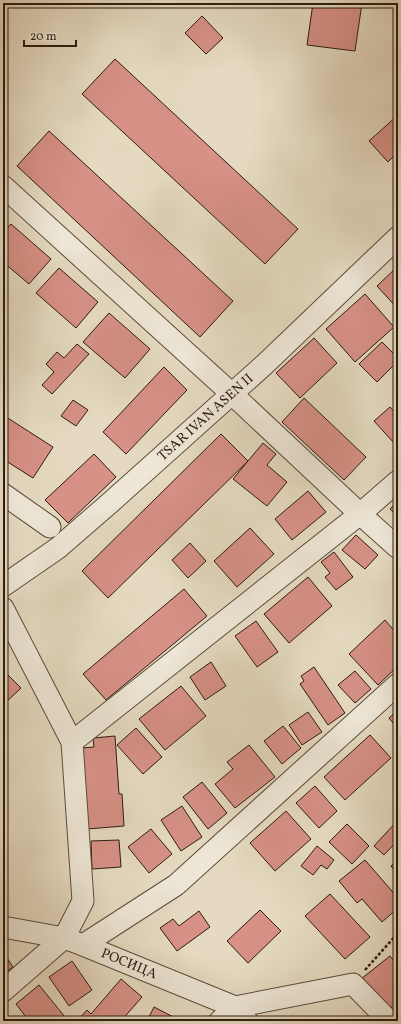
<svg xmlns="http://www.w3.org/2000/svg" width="401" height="1024" font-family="Vollkorn,serif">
  <rect width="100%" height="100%" fill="#e5dac1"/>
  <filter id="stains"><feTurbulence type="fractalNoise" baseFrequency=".005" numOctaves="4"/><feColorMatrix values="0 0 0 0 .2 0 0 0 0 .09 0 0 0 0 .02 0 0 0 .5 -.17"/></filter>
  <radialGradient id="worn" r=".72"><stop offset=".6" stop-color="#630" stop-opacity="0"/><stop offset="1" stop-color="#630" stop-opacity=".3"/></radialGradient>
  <!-- building -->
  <g fill="#d79187" stroke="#2d1b10">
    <path d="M313,3H362L355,51L307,45Z"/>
    <path d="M202,16L223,38L206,54L185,33Z"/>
    <path d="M115,59L298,229L265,264L82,94Z"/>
    <path d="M398,115V152L388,162L369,141Z"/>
    <path d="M49,131L233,301L200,337L17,166Z"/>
    <path d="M11,224L51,259L29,284L3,262V233Z"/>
    <path d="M398,266V309L377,286Z"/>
    <path d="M59,268L98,302L76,328L36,293Z"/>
    <path d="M365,294L394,327L355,362L326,329Z"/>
    <path d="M109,313L150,349L125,378L83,342Z"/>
    <path d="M314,338L337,363L300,398L276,373Z"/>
    <path d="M382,342L398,358V361L377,382L359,364Z"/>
    <path d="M77,344L89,354L52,394L42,385L54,372L46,364L57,352L64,358Z"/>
    <path d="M164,367L187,390L126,454L103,432Z"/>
    <path d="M304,398L366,457L344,480L282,422Z"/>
    <path d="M73,400L88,410L76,426L61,416Z"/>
    <path d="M390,407L398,416V440L394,443L374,421Z"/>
    <path d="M3,415L53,447L33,478L3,459Z"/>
    <path d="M221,434L248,461L108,598L82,571Z"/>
    <path d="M263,443L276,454L267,465L287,482L267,506L233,479Z"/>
    <path d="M94,454L116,477L68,523L45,500Z"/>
    <path d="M308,491L326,512L292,540L275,519Z"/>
    <path d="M398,501V517L390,509Z"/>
    <path d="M250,528L274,554L237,587L214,561Z"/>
    <path d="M356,535L378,555L365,569L342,550Z"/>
    <path d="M190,543L206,561L188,578L172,560Z"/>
    <path d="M334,552L353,577L336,590L325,577L330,573L321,562Z"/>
    <path d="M308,577L332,606L289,643L264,614Z"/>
    <path d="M184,589L207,616L106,700L83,674Z"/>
    <path d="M385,620L398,635V666L378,685L349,654Z"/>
    <path d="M256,621L278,652L257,667L235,636Z"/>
    <path d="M211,662L226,686L205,700L190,677Z"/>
    <path d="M314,667L345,713L328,725L300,684L304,681L301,676Z"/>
    <path d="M3,670L21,688L3,705Z"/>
    <path d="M355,671L371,689L355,703L338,685Z"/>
    <path d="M181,686L206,716L165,750L139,719Z"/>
    <path d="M398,710V729L389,718Z"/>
    <path d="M308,712L322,732L302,745L289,725Z"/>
    <path d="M283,726L301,748L282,764L264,741Z"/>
    <path d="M136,728L162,757L143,774L117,745Z"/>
    <path d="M370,735L391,758L345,800L324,777Z"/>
    <path d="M115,736L119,794H122L124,826L87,829L82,748L94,747L93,738Z"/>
    <path d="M249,745L275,777L235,808L215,784L233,769L227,762Z"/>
    <path d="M202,782L227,813L208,829L183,797Z"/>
    <path d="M315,786L337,811L319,828L296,803Z"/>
    <path d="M182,806L202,837L181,851L161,820Z"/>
    <path d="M286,811L311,839L275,871L250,843Z"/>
    <path d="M398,820V840L384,855L374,846Z"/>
    <path d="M347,824L369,846L352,864L329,842Z"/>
    <path d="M151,829L172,854L149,873L128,847Z"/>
    <path d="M119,840L121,867L92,869L91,841Z"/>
    <path d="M317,846L334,860L327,869L321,865L313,875L301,866Z"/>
    <path d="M365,860L398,898V908L382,922L362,899L357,903L339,881Z"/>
    <path d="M398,860V875L391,866Z"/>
    <path d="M330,894L370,937L345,959L305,916Z"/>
    <path d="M260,910L281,931L248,963L227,941Z"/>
    <path d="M199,911L210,927L177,951L160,928L173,919L179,926Z"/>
    <path d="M3,952L13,967L3,974Z"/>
    <path d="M390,956L398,966V1002L386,1011L361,979Z"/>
    <path d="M72,961L92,990L69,1006L49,977Z"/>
    <path d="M121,979L142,997L121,1021H115L109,1016L105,1021H98L97,1020L96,1021H80L78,1020L87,1010L91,1014Z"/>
    <path d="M39,985L65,1017L60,1021H29L16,1004Z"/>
    <path d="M154,1007L181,1021H147Z"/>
    <path d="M4,1013L10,1021H3V1014Z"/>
  </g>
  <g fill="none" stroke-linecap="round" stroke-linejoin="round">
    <defs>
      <g id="minor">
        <path d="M3,186L232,394L360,514L398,548"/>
        <path d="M3,494L50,527"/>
        <path id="s1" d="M3,586L58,548L111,502L264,365L398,237"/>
        <path d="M3,608L72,742L83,901L64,938L3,991"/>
        <path d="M72,742L360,514L398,481"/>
        <path id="s2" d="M3,927L64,938L83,945L235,1007L247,1021"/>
        <path d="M83,945L176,885L398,684"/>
        <path d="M220,1021L235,1007L353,984L389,1021"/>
      </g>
    </defs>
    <!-- minor casing -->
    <use href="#minor" stroke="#5b4b3c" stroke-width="23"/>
    <!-- path -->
    <path stroke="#2d1b10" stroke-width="2.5" stroke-dasharray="3 2" stroke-linecap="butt" d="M365,970L398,933"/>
    <!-- minor -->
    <use href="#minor" stroke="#eee7d7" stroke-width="21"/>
  </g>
  <g text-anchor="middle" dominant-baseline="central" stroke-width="4" stroke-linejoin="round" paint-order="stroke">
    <!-- street labels -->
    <g font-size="14" fill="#2d1b10" stroke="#eee7d7">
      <text stroke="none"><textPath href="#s1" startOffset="264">TSAR IVAN ASEN II</textPath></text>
      <text stroke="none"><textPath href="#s2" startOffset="132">РОСИЦА</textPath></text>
    </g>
  </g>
  <!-- margin -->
  <rect width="401" height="1024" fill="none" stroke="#e5dac1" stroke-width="16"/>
  <rect x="4" y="4" width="393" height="1016" fill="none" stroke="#2d1b10" stroke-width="2"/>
  <rect x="8" y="8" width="385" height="1008" fill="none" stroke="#2d1b10"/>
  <!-- scale -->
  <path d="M24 40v6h52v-6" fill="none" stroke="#2d1b10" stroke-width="2"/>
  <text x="30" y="40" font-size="12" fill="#2d1b10" stroke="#eee7d7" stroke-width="3" paint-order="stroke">20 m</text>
  <rect width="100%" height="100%" filter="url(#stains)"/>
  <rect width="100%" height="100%" fill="url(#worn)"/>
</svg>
